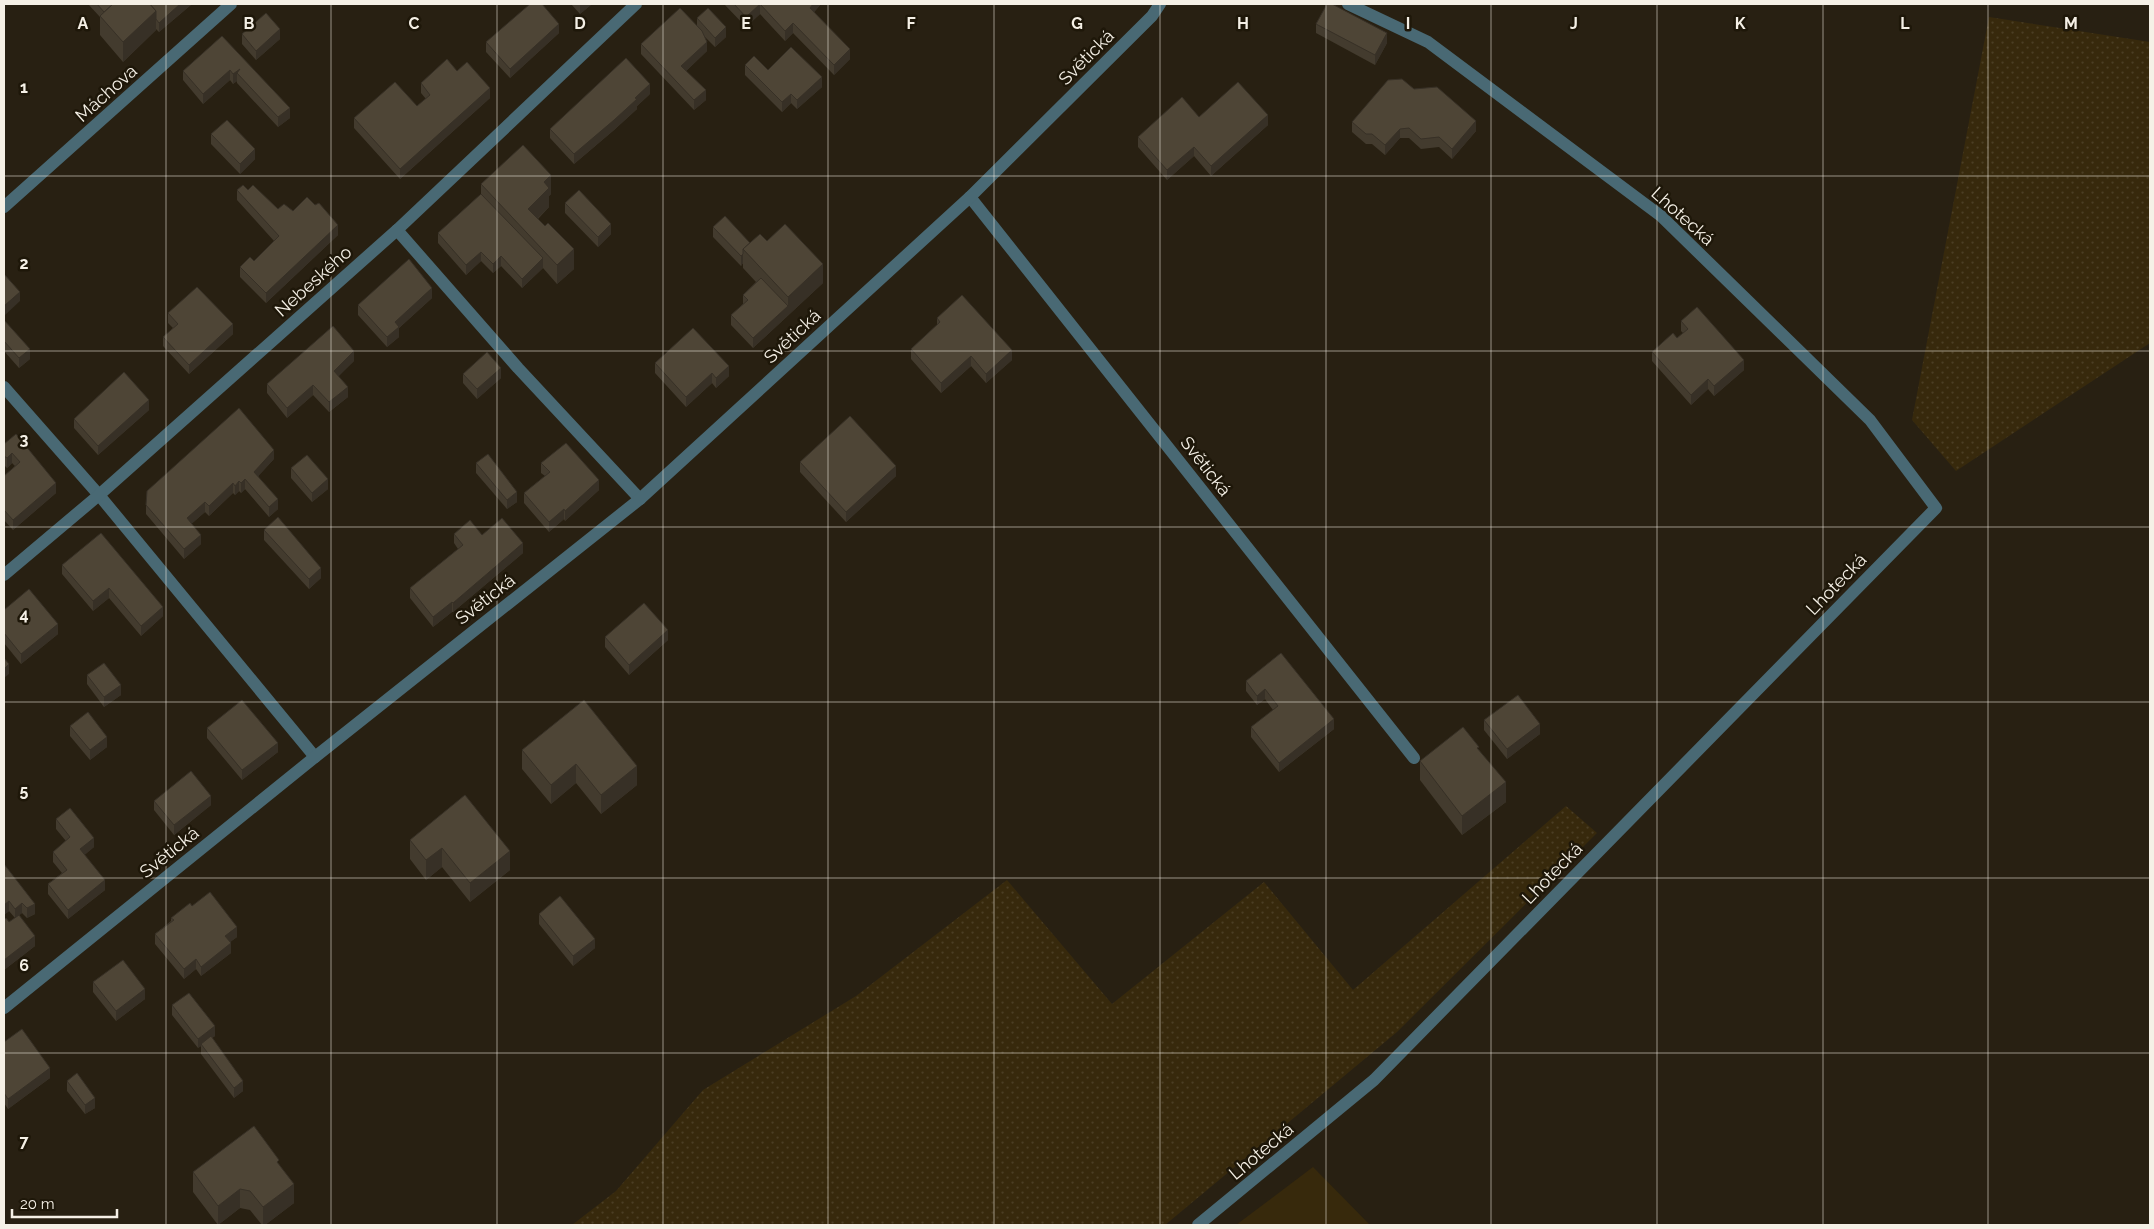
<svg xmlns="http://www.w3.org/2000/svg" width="2154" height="1229" font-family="Raleway,sans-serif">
  <defs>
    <pattern id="garden-dots" width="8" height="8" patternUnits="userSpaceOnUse" patternTransform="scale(1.25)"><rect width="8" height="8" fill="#37290c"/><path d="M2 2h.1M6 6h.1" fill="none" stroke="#4b3e24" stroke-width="1.8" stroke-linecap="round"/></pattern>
  </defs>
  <rect width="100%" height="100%" fill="#282012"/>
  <!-- green -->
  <path fill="#37290c" d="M1313,1167L1370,1225H1236Z"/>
  <!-- garden -->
  <g fill="url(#garden-dots)">
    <path d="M1989,17L2150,42V343L1956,471L1912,420Z"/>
    <path d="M1566,806L1597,833L1397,1032L1165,1225H572L616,1191L703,1090L856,996L1007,880L1112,1004L1264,882L1353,990Z"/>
  </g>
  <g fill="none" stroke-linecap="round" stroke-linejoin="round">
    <!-- minor -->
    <g stroke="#496974" stroke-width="12">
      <path d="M970,197L1414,758"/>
      <path d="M4,207L231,4"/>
      <path d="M397,230L518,368L640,499"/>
      <path d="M4,387L99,495L315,757"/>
      <path d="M4,575L99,495L397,230L636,4"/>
      <path d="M4,1008L315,757L640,499L970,197L1152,16L1160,4"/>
      <path d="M1198,1225L1374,1080L1936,508L1870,420L1661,216L1428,42L1348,4"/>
    </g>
  </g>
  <!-- wall -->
  <g fill="#433b2e">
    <path d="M88,4H192L159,32L156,29V30L123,62L100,35V17Z"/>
    <path d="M571,4H592L580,14Z"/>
    <path d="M724,4H821L814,12L850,59L834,75L793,33L785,41L760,14L746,27Z"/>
    <path d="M697,18L726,37L715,47L704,36L707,51L686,71L706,100L694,110L641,54V44L697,26Z"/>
    <path d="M1316,24L1387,43L1375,65L1316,33Z"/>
    <path d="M559,33L510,78L486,52V42Z"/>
    <path d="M242,34L280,39L256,60L242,44Z"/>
    <path d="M222,36L290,118L278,127L237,83V81L233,84L230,80L203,104L183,80V71Z"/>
    <path d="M745,65L768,70L822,87L797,109L791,103L782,112L745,75Z"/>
    <path d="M457,71L490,98L400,179L354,128V118L417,106L426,99L421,93V83Z"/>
    <path d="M1414,89L1476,131L1452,159L1439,147L1421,149L1409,138H1400L1385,155L1372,144H1366L1352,132V122Z"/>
    <path d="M650,94L637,106V109L614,130L574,164L550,138V129Z"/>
    <path d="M1199,117L1268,125L1211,176L1194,156L1167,180L1138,147V137Z"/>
    <path d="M211,134L255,159L240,174L211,144Z"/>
    <path d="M481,184L551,194L549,196V207L538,219L545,226L574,269L557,284L543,268L522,288L501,266L493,273L481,261L466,275L438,243V233L481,194Z"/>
    <path d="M237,190H248L278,209L293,211L338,235L266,303L240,277V267L254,261L274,241L237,200Z"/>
    <path d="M565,203L611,234L598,247L565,213Z"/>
    <path d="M713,227L750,243L767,241L823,283L753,348L731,325V315L743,304V295L756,282L743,268V263L741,266L713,237Z"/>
    <path d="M432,298L399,328V337L387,347L358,315V305Z"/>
    <path d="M168,313L233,334L189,374L163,346V337L173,328L168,323Z"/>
    <path d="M937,318L1012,360L986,383L971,366L941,393L911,359V349L937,325Z"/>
    <path d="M4,320L30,359L19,368L4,351Z"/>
    <path d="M1681,321L1744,370L1714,396L1708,389L1691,405L1652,361V352L1677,338L1683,333L1681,331Z"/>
    <path d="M354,361L338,376L348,397L329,412L313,395L287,418L267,393V384Z"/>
    <path d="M655,363L729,376L716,388L712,383L686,407L655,373Z"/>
    <path d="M463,374L501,378L477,399L463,383Z"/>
    <path d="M149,410L98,455L74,428V419Z"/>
    <path d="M4,444L56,493L13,530L4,520V476L15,466L12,463L7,468L4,465Z"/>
    <path d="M274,459L258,476L278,509L269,517L245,489L241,493L239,491L235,495L233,493L209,516L205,512L191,524L201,544L184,559L146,514V505Z"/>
    <path d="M800,462L896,476L846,522L800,472Z"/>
    <path d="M476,463L517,502L507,509L476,473Z"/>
    <path d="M541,463L599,490L565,521L564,519L549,532L524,503V493L545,476L541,473Z"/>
    <path d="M291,468L328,489L312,502L291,478Z"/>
    <path d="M264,530L321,578L309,589L264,540Z"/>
    <path d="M454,534L482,535L523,553L453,612H452L433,627L410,598V588L458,549L454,543Z"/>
    <path d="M62,565L163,616L141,636L109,598L93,611L62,574Z"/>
    <path d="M4,610L58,634L21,664L4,643Z"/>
    <path d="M605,637L668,640L629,675L605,647Z"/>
    <path d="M1281,653L1334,729L1279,772L1251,737V727L1273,710L1265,699L1257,705L1246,691V681Z"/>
    <path d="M87,675L121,695L104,707L87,684Z"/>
    <path d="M584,700L637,785L601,814L576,783L551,804L522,769V750Z"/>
    <path d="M1484,720L1540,734L1507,759L1484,730Z"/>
    <path d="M70,726L107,747L90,760L70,736Z"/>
    <path d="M207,728L278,752L242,780L207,738Z"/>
    <path d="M1479,750L1506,802L1462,835L1420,780V761Z"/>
    <path d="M465,795L510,870L470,902L442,867L426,880L410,859V840Z"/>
    <path d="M154,801L211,805L174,835L154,810Z"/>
    <path d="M56,819L94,847L84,855L105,890L68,919L48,894V884L62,873L53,862V852L66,841L56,829Z"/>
    <path d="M4,864L35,914L27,918L22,913L19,915L35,946L4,970V920L9,922L15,918L9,911L4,915Z"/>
    <path d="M192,906L237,937L230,942L231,953L201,976L196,969L184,979L155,944V934L171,921V918Z"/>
    <path d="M539,914L595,948L573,966L539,924Z"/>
    <path d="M93,982L145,999L116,1021L93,992Z"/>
    <path d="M172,1005L215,1036L212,1038L243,1091L234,1098L201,1054V1046L198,1048L172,1015Z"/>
    <path d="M4,1042L50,1078L8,1109L4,1103Z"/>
    <path d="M67,1081L95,1108L85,1114L67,1091Z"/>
    <path d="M279,1164L294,1203L265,1225H262L250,1210L240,1208L218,1225L193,1192V1172Z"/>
  </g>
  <!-- shaded-wall -->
  <g fill="#373026">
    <path d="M180,4H192L159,32V23Z"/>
    <path d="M581,4H592L580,14V5Z"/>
    <path d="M760,4V14L746,27V17Z"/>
    <path d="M813,4H821L810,17V8Z"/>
    <path d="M156,11V30L123,62V42Z"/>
    <path d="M793,23V33L785,41V31Z"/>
    <path d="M559,24V33L510,78V69Z"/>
    <path d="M726,27V37L715,47V38Z"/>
    <path d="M280,29V39L256,60V51Z"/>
    <path d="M1387,33V43L1375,65V55Z"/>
    <path d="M707,42V51L681,76V66Z"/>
    <path d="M850,49V59L834,75V65Z"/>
    <path d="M240,69L237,73V81L233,84V74Z"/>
    <path d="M230,70V80L203,104V94Z"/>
    <path d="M822,77V87L797,109V100Z"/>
    <path d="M650,84V94L637,106V109L614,130L574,164V154Z"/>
    <path d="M490,88V98L400,179V169Z"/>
    <path d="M706,90V100L694,110V100Z"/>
    <path d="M791,94V103L782,112V102Z"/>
    <path d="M290,108V118L278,127V117Z"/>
    <path d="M1268,115V125L1211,176V166Z"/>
    <path d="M1476,121V131L1452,159V149Z"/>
    <path d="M1400,129V138L1385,155V145Z"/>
    <path d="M1194,147V156L1167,180V170Z"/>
    <path d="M255,149V159L240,174V164Z"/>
    <path d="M551,175V194L549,196V207L528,228V209L544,182Z"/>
    <path d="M611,224V234L598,247V237Z"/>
    <path d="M338,225V235L266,303V293Z"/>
    <path d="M574,249V269L557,284V265Z"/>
    <path d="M481,252V261L466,275V265Z"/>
    <path d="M743,254V263L741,266V256Z"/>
    <path d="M501,256V266L493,273V264Z"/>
    <path d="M543,258V268L522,288V279Z"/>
    <path d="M823,264V283L753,348V338L788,306V297Z"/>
    <path d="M432,288V298L399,328V337L387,347V337L395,322Z"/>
    <path d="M20,292V301L4,316V306Z"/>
    <path d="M233,324V334L189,374V365Z"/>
    <path d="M30,349V359L19,368V358Z"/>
    <path d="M1012,350V360L986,383V374Z"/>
    <path d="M354,351V361L334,381V371Z"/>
    <path d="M971,356V366L941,393V383Z"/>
    <path d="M1744,360V370L1714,396V386Z"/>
    <path d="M729,366V376L716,388V378Z"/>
    <path d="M501,368V378L477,399V389Z"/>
    <path d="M712,373V383L686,407V397Z"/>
    <path d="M1708,379V389L1691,405V395Z"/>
    <path d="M313,385V395L287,418V408Z"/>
    <path d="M348,387V397L329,412V402Z"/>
    <path d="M149,400V410L98,455V446Z"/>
    <path d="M274,450V459L254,481V472Z"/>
    <path d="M12,453V463L7,468V458Z"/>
    <path d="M896,466V476L846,522V512Z"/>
    <path d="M245,479V489L241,493V483Z"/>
    <path d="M328,479V489L312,502V493Z"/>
    <path d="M599,480V490L565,521V511Z"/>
    <path d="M239,481V491L235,495V486Z"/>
    <path d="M56,483V493L13,530V520Z"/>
    <path d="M233,483V493L209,516V506Z"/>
    <path d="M517,492V502L507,509V500Z"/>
    <path d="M278,499V509L269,517V507Z"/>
    <path d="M205,502V512L187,528V518Z"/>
    <path d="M564,509V519L549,532V522Z"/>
    <path d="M201,535V544L184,559V549Z"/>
    <path d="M523,543V553L453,612V603Z"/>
    <path d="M321,568V578L309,589V579Z"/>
    <path d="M109,588V598L93,611V601Z"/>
    <path d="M452,602V612L433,627V617Z"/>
    <path d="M163,607V616L141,636V626Z"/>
    <path d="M58,624V634L21,664V654Z"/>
    <path d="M668,630V640L629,675V665Z"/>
    <path d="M9,664V674L4,678V669Z"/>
    <path d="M121,685V695L104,707V697Z"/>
    <path d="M1265,689V699L1257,705V696Z"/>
    <path d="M1334,719V729L1279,772V763Z"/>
    <path d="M1540,724V734L1507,759V749Z"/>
    <path d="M107,737V747L90,760V750Z"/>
    <path d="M278,743V752L242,780V770Z"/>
    <path d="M576,764V783L551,804V785Z"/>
    <path d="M637,766V785L601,814V795Z"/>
    <path d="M1506,782V802L1462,835V816Z"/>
    <path d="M211,796V805L174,835V825Z"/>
    <path d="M94,838V847L80,859V849Z"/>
    <path d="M442,848V867L426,880V860Z"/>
    <path d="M510,851V870L470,902V883Z"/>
    <path d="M105,880V890L68,919V910Z"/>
    <path d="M9,901V911L4,915V905Z"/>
    <path d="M22,903V913L15,919V909Z"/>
    <path d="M35,904V914L27,918V908Z"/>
    <path d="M237,927V937L225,946V936Z"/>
    <path d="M35,936V946L4,970V960Z"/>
    <path d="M595,939V948L573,966V956Z"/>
    <path d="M231,943V953L201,976V967Z"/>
    <path d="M196,959V969L184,979V969Z"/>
    <path d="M145,989V999L116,1021V1011Z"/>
    <path d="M215,1026V1036L202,1045L201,1044V1046L198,1048V1039Z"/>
    <path d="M50,1068V1078L8,1109V1099Z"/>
    <path d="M243,1081V1091L234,1098V1088Z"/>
    <path d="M95,1098V1108L85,1114V1105Z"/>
    <path d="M294,1184V1203L265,1225H263V1207Z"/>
    <path d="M240,1189V1208L218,1225V1206Z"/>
  </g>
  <!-- building -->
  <g fill="#4e4536" stroke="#373026">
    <path d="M97,4H113L104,12Z"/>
    <path d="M113,4H150L156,11L123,42L100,16Z"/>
    <path d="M150,4H180L159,23L156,19V11Z"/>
    <path d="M530,4H542L559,24L510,69L486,42Z"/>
    <path d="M734,4H813L810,8L850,49L834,65L793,23L785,31L760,4L746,17Z"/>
    <path d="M1327,4H1332L1387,33L1375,55L1316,24Z"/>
    <path d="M680,8L702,31L707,42L681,66L706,90L694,100L641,44Z"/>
    <path d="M708,8L726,27L715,38L697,18Z"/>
    <path d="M266,13L280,29L256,51L242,34Z"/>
    <path d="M222,36L290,108L278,117L237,73L240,69L233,74L230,70L203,94L183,71Z"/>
    <path d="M791,47L822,77L797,100L791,94L782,102L745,65L754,56L768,70Z"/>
    <path d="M626,58L650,84L635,98L637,99L614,120L574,154L550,129Z"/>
    <path d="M447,59L457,71L467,62L490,88L400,169L354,118L395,82L417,106L430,95L421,83Z"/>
    <path d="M1402,79L1414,89L1437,87L1476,121L1452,149L1439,137L1421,139L1409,128L1400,129L1385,145L1372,134H1366L1352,122L1388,80Z"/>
    <path d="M1238,82L1268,115L1211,166L1194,147L1167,170L1138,137L1182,97L1199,117Z"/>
    <path d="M227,120L255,149L240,164L211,134Z"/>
    <path d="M523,145L551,175L544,182L549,188L528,209L545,226L548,223L574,249L557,265L481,184Z"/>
    <path d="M243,185L248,190L253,185L278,209L284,204L293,211L307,197L315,205L319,203L338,225L266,293L240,267L250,257L254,261L279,236L237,190Z"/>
    <path d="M579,190L611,224L598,237L565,203Z"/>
    <path d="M481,194L543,258L522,279L501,256L493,264L481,252L466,265L438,233Z"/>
    <path d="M725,216L750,243L743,249V254L741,256L713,227Z"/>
    <path d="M785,224L823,264L788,297L743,249L760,234L767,241Z"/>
    <path d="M409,259L432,288L395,322L399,327L387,337L358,305Z"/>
    <path d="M4,274L20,292L4,306Z"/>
    <path d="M761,278L788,306L753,338L731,315L748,300L743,295Z"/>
    <path d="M197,287L233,324L189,365L163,337L178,324L168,313Z"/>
    <path d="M962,295L1012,350L986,374L971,356L941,383L911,349L940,322L937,318Z"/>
    <path d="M1697,307L1744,360L1714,386L1708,379L1691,395L1652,352L1673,333L1677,338L1688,329L1681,321Z"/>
    <path d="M4,320L30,349L19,358L4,341Z"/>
    <path d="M333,326L354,351L334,371L348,387L329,402L313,385L287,408L267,384Z"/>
    <path d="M693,328L729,366L716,378L712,373L686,397L655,363Z"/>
    <path d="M487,352L501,368L477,389L463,374Z"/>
    <path d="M124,372L149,400L98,446L74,419Z"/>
    <path d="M239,408L274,450L254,472L278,499L269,507L245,479L241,483L239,481L235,486L233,483L209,506L205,502L187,518L201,535L184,549L146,505L147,491Z"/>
    <path d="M850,416L896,466L846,512L800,462Z"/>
    <path d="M16,434L56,483L13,520L4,510V476L20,462L12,453L7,458L4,456V444Z"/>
    <path d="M566,443L599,480L565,511L564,509L549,522L524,493L550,472L541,463Z"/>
    <path d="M488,454L517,492L507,500L476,463Z"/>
    <path d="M307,455L328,479L312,493L291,468Z"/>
    <path d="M278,517L321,568L309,579L264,530Z"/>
    <path d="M502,518L523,543L453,603L452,602L433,617L410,588L463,545L454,534L470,520L482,535Z"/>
    <path d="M101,533L163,607L141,626L109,588L93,601L62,565Z"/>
    <path d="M29,589L58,624L21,654L4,633V610Z"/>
    <path d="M644,603L668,630L629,665L605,637Z"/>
    <path d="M1281,653L1334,719L1279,763L1251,727L1278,706L1265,689L1257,696L1246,681Z"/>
    <path d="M4,658L9,664L4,669Z"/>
    <path d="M104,663L121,685L104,697L87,675Z"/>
    <path d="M1518,695L1540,724L1507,749L1484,720Z"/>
    <path d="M242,700L278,743L242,770L207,728Z"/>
    <path d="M584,700L637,766L601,795L576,764L551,785L522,750Z"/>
    <path d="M88,712L107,737L90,750L70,726Z"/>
    <path d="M1463,727L1479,747L1477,748L1506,782L1462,816L1420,761Z"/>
    <path d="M191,771L211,796L174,825L154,801Z"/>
    <path d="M465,795L510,851L470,883L442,848L426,860L410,840Z"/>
    <path d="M70,808L94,838L80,849L105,880L68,910L48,884L67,870L53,852L70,837L56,819Z"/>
    <path d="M4,864L35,904L27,908L22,903L15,909L9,901L4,905Z"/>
    <path d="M210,892L237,927L225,936L231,943L201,967L196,959L184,969L155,934L174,920L171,918L190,903L192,906Z"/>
    <path d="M560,896L595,939L573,956L539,914Z"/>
    <path d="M19,915L35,936L4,960V920L6,918L9,922Z"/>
    <path d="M123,960L145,989L116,1011L93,982Z"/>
    <path d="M189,993L215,1026L198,1039L172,1005Z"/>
    <path d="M22,1029L50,1068L8,1099L4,1093V1042Z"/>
    <path d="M211,1036L243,1081L234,1088L201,1044Z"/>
    <path d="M77,1073L95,1098L85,1105L67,1081Z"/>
    <path d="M254,1126L279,1160L277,1162L294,1184L263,1207L250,1191L240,1189L218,1206L193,1172Z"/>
  </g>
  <!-- grid -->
  <path fill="none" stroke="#f5f0e6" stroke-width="1" stroke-opacity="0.55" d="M166,4V1225M331,4V1225M497,4V1225M663,4V1225M828,4V1225M994,4V1225M1160,4V1225M1326,4V1225M1491,4V1225M1657,4V1225M1823,4V1225M1988,4V1225M4,176H2150M4,351H2150M4,527H2150M4,702H2150M4,878H2150M4,1053H2150"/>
  <g text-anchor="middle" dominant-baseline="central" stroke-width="5" stroke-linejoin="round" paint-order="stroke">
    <!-- street labels -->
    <g font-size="18" fill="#f5f0e6" stroke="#1e1709">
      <text transform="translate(1086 57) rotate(-45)">Světická</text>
      <text transform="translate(106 93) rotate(-42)">Máchova</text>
      <text transform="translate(1683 216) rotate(42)">Lhotecká</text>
      <text transform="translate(313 281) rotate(-42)">Nebeského</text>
      <text transform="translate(792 336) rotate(-43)">Světická</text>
      <text transform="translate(1206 466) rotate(52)">Světická</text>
      <text transform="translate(1836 584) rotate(-46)">Lhotecká</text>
      <text transform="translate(485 599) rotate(-38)">Světická</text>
      <text transform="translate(169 852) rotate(-39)">Světická</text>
      <text transform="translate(1552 873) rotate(-46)">Lhotecká</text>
      <text transform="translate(1261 1151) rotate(-40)">Lhotecká</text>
    </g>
  </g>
  <g font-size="16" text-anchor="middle" font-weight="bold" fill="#f5f0e6" stroke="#1e1709" stroke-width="5" stroke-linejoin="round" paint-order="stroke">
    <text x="83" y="29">A</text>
    <text x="249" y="29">B</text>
    <text x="414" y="29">C</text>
    <text x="580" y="29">D</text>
    <text x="746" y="29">E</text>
    <text x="911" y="29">F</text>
    <text x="1077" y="29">G</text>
    <text x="1243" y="29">H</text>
    <text x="1408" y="29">I</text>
    <text x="1574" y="29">J</text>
    <text x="1740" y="29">K</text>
    <text x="1905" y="29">L</text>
    <text x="2071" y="29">M</text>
    <text x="24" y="93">1</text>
    <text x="24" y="269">2</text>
    <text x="24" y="445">3</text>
    <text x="24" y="620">4</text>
    <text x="24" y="796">5</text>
    <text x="24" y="971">6</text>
    <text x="24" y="1147">7</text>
  </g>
  <!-- border -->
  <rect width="2154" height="1229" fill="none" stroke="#f5f0e6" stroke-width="10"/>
  <!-- scale -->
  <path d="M12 1209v8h105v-8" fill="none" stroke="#f5f0e6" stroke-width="2.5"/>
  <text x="20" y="1209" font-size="15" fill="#f5f0e6" stroke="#1e1709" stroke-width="4" paint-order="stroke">20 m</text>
</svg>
